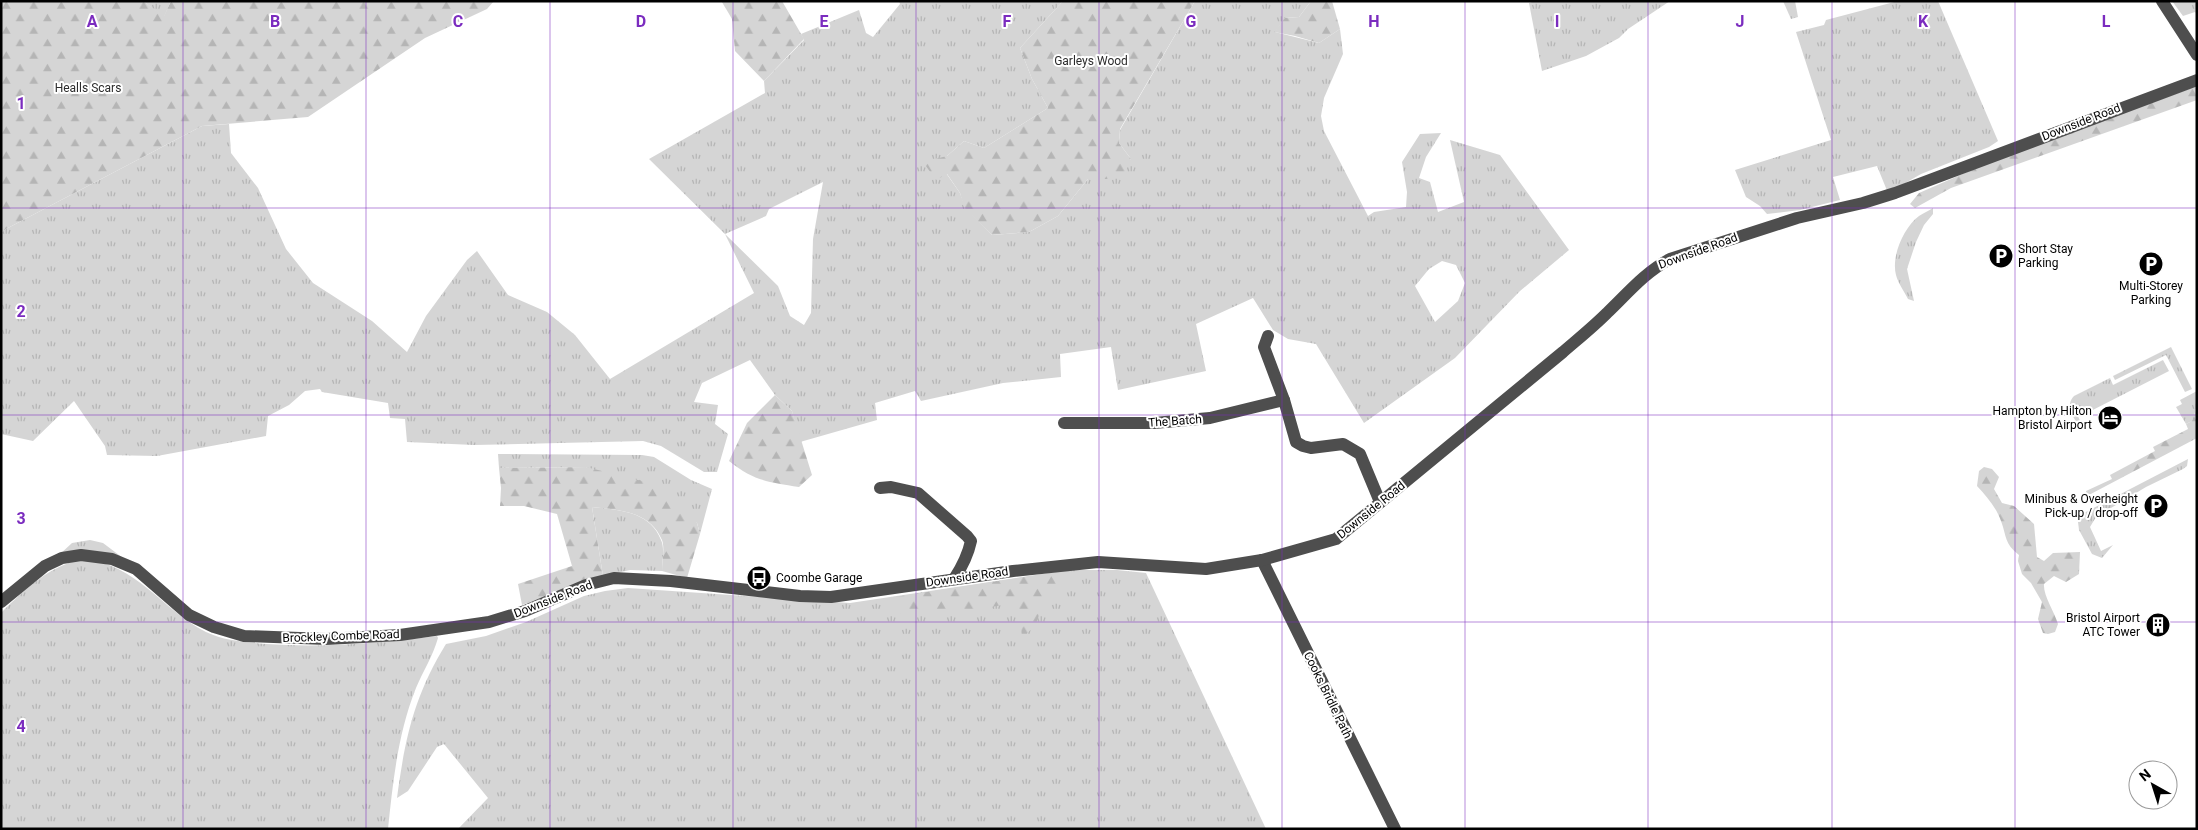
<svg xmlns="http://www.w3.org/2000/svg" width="2198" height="830" font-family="Roboto,sans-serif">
  <defs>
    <pattern id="grass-tufts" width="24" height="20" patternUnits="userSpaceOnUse" patternTransform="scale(1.25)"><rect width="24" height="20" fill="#d5d5d5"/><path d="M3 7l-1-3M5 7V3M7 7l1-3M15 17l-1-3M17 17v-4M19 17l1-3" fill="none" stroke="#b5b5b5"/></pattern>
    <pattern id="forest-firs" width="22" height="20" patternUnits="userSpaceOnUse" patternTransform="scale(1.25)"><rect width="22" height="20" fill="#d5d5d5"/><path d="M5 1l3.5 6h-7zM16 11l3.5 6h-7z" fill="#b5b5b5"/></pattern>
  </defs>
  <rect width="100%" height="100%" fill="#fff"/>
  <!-- grass -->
  <g fill="url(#grass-tufts)" fill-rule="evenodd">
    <path d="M143,1H171L164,17Z"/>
    <path d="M899,1H1063L1020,48L1032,79L1048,108L984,148L964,141L947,156L946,173L960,193L965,207L992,235L1029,232L1058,216L1088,179H1107L1131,159L1119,143L1120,130L1195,1H1311L1299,17L1285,18L1275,32L1319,43L1340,29L1343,54L1324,98L1321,116L1324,131L1368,216L1374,212L1406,207L1407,192L1402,162L1420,134L1441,133L1426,157L1419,178L1430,182L1438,212L1464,202L1450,140L1500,155L1569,250L1520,291L1455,358L1364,423L1316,344L1288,339L1273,330L1253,298L1196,324L1206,371L1118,390L1111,347L1060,354L1061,377L1003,383L921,401L915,391L875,403L877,420L800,442L792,411L775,395L750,360L702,383L694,402L718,405L715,424L728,434L717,472H704L661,446L643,441L474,445L407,442L405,419L390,418L388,403L322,392L320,389L305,391L289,405L268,416L266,436L157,456L107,455L105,446L74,401L33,441L1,434V233L6,229L202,126L229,124L231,153L258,188L286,249L313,283L372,321L407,352L426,316L467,260L477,251L508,295L547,312L575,335L610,379L754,293L725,234L649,159L765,93L764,81L804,40L801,34L859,10L866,33L873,37L900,4ZM823,182L813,239L811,313L804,325L790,316L778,286L725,234L766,216L769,209ZM1442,261L1456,265L1465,283L1458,301L1435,322L1415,286L1429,269Z"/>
    <path d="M1535,1H1670L1628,29L1619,38L1586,56L1542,71L1529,3Z"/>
    <path d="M1783,1H1795L1798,17L1791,19Z"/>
    <path d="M1898,1H1938L1998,141L1989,147L1921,174L1888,193L1877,166L1833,177L1840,200L1800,210L1767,214L1760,206L1746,197L1735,170L1831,140L1796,32L1824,25L1826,20Z"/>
    <path d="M2172,1H2197V14L2195,12L2183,16Z"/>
    <path d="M1933,208V214L1924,225L1916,242L1907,269L1914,301L1908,299C1904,291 1898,283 1896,275C1891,256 1904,227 1919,216C1923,213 1929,211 1933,208Z"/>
    <path d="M2171,347L2192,389L2185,392L2166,355L2115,380L2113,376Z"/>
    <path d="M2163,360L2169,371L2081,416L2079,413L2077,414L2081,423L2078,425C2073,416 2065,405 2074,396L2110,378L2113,385Z"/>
    <path d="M2197,391V406L2192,421L2186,424L2176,407L2182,404L2180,400Z"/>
    <path d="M498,454L642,455L654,457L691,480L712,489L700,534L697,523L586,467L499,468Z"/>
    <path d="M2188,459L2187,466L2183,469L2146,487L2096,517L2090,527L2101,551L2113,545L2102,558L2092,554L2079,530L2078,522L2082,514Z"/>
    <path d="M592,507C619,510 650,511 661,540C665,548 662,562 662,571L630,570L603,576Z"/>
    <path d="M90,540L103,543L123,558C98,549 85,550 59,555L72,543Z"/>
    <path d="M83,559C137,564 161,609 206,632C225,641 245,642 266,644C323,648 380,643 437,636L438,638C433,656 423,671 416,688C398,733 393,781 388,829H1V613C25,589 49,566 83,559Z"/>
    <path d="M1070,570H1117L1146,573L1266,829H458L488,798L444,744L437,747L408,791L397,798C405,738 414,696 446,644L486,636L526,622L584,596L605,591L628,588L850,603Z"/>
  </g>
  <!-- forest -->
  <g fill="url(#forest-firs)">
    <path d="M1,1H143L164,16L171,1H494L487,9L425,38L308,117L202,126L6,229L1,233Z"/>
    <path d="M782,1L804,39L764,81L735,51L732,19L722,2Z"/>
    <path d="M1063,1H1195L1120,129L1119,143L1131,159L1125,172L1107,179H1088L1058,216L1029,232L992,235L964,207L960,193L947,174L936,180L923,162L947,156L964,141L984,148L1048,108L1032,79L1020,48Z"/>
    <path d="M1311,1H1332L1340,29L1319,43L1295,36L1274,32L1285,18L1299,17Z"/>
    <path d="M2197,86V100L1951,188L1915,208L1910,204L1919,193L1990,162Z"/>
    <path d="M775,395L792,411L812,475L799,487C768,482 754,481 729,461L747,423Z"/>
    <path d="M2197,406V438L2087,496L2086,491L2112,479L2110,475L2155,451L2153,447L2188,429L2186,424L2192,421Z"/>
    <path d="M586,467L642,481L681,505L697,523L700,534L687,578L662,571C662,562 665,548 662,540C650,511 619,510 592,507L603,576L522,605L518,584L572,566L557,514L524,506H500L501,488L499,468Z"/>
    <path d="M1984,467L1992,469L1999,477L1994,489L2002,503L2014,506L2034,524L2037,557L2044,561L2053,553L2080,552L2079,574L2066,582L2054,576L2044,584C2043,595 2054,611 2058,624L2055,632L2048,634L2043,633L2038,619L2042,602L2031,583L2022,574L2018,561L2019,555C2004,543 2007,537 2001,521C1996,507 1987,497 1977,486L1979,471Z"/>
    <path d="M1070,570L1064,588L1058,596L1048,600L1042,606L1036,624L1022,639L1020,611L1012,603L961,613L898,614L895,597Z"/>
  </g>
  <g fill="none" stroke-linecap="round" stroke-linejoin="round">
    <!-- minor -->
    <g stroke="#4e4e4e" stroke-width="12">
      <path d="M2162,1L2197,55"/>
      <path d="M1268,336L1264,347L1284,400L1296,442L1303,446L1311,448L1343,444L1360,454L1380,502"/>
      <path d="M1064,423H1154L1210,418L1284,400"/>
      <path d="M880,488L891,487L918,493L967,536L971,541C968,555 962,567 954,579"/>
      <path d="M1262,560L1395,829"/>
      <path d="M1,602L45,566L62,558L81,555L112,559L136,569L189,615L214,627L244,636L326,639L400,635L489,622L525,611L586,585L614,578L671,581L800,596L831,597L1013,571L1098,562L1206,569L1262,560L1336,539L1563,352C1578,339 1593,327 1607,313C1628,293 1644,273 1670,259L1797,218L1863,203L1895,193L2197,80"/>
    </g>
  </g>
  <!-- grid -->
  <path fill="none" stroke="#7b2cbf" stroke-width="1" stroke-opacity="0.55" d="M183,1V829M366,1V829M550,1V829M733,1V829M916,1V829M1099,1V829M1282,1V829M1465,1V829M1648,1V829M1832,1V829M2015,1V829M1,208H2197M1,415H2197M1,622H2197"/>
  <!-- icons -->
  <defs>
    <symbol id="parking-disc" viewBox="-11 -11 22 22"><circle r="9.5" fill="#000" stroke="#fff"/><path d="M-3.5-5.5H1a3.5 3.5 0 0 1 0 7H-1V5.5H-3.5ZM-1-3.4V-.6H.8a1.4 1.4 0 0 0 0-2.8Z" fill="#fff"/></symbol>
    <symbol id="hotel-disc" viewBox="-11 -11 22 22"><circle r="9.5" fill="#000" stroke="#fff"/><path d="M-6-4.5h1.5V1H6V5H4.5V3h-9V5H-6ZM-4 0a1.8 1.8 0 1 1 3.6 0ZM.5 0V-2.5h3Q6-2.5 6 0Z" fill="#fff"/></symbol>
    <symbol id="bus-disc" viewBox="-11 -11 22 22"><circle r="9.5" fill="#000" stroke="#fff"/><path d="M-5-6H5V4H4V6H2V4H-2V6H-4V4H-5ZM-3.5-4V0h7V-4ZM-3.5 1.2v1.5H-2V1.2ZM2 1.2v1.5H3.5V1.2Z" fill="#fff"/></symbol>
    <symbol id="building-disc" viewBox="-11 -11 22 22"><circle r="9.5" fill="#000" stroke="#fff"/><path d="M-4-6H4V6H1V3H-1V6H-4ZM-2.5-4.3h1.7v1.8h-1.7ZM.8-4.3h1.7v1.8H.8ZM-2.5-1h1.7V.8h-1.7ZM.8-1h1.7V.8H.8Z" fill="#fff"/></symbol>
  </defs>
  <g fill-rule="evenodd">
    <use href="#parking-disc" x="1987" y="242" width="28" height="28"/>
    <use href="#parking-disc" x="2137" y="250" width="28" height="28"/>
    <use href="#hotel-disc" x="2096" y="404" width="28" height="28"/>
    <use href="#parking-disc" x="2142" y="492" width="28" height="28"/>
    <use href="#bus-disc" x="745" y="564" width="28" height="28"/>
    <use href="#building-disc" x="2144" y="611" width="28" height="28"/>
  </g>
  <g text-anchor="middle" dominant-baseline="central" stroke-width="4" stroke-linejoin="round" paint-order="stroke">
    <!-- park labels -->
    <g font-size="12" fill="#2c2c2c" stroke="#fff">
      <text x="1091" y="61">Garleys Wood</text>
      <text x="88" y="88">Healls Scars</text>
    </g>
    <!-- street labels -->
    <g font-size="12" fill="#000" stroke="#fff">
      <text transform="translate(2081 122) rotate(-21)">Downside Road</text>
      <text transform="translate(1698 251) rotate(-20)">Downside Road</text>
      <text transform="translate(1175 421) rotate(-4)">The Batch</text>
      <text transform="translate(1371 510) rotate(-39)">Downside Road</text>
      <text transform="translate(967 577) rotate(-8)">Downside Road</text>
      <text transform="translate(553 599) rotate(-21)">Downside Road</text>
      <text transform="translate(341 636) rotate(-2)">Brockley Combe Road</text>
      <text transform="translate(1328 695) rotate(64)">Cooks Bridle Path</text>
    </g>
    <!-- poi labels -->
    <g font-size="12" fill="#000" stroke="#fff" text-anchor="end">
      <text x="2018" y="249" text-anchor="start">Short Stay<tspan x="2018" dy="14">Parking</tspan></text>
      <text x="2151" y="286" text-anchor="middle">Multi-Storey<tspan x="2151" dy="14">Parking</tspan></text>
      <text x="2092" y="411">Hampton by Hilton<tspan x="2092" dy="14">Bristol Airport</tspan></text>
      <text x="2138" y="499">Minibus &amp; Overheight<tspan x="2138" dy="14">Pick-up / drop-off</tspan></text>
      <text x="776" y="578" text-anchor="start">Coombe Garage</text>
      <text x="2140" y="618">Bristol Airport<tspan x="2140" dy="14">ATC Tower</tspan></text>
    </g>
  </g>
  <g font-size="16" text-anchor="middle" font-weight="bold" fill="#7b2cbf" stroke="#fff" stroke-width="4" stroke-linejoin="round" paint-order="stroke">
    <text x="92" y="27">A</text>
    <text x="275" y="27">B</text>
    <text x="458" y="27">C</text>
    <text x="641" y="27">D</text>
    <text x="824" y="27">E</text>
    <text x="1007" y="27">F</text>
    <text x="1191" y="27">G</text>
    <text x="1374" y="27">H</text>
    <text x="1557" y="27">I</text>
    <text x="1740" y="27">J</text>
    <text x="1923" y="27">K</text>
    <text x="2106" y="27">L</text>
    <text x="21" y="109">1</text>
    <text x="21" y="317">2</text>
    <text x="21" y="524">3</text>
    <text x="21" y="732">4</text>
  </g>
  <!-- border -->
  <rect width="2198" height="830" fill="none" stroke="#000000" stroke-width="5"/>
  <!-- north arrow -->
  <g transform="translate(2153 785) rotate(321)"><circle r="24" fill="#ffffff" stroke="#999999"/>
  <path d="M0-4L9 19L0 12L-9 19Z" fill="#000000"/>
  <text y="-8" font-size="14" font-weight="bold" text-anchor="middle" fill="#000000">N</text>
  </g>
</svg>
